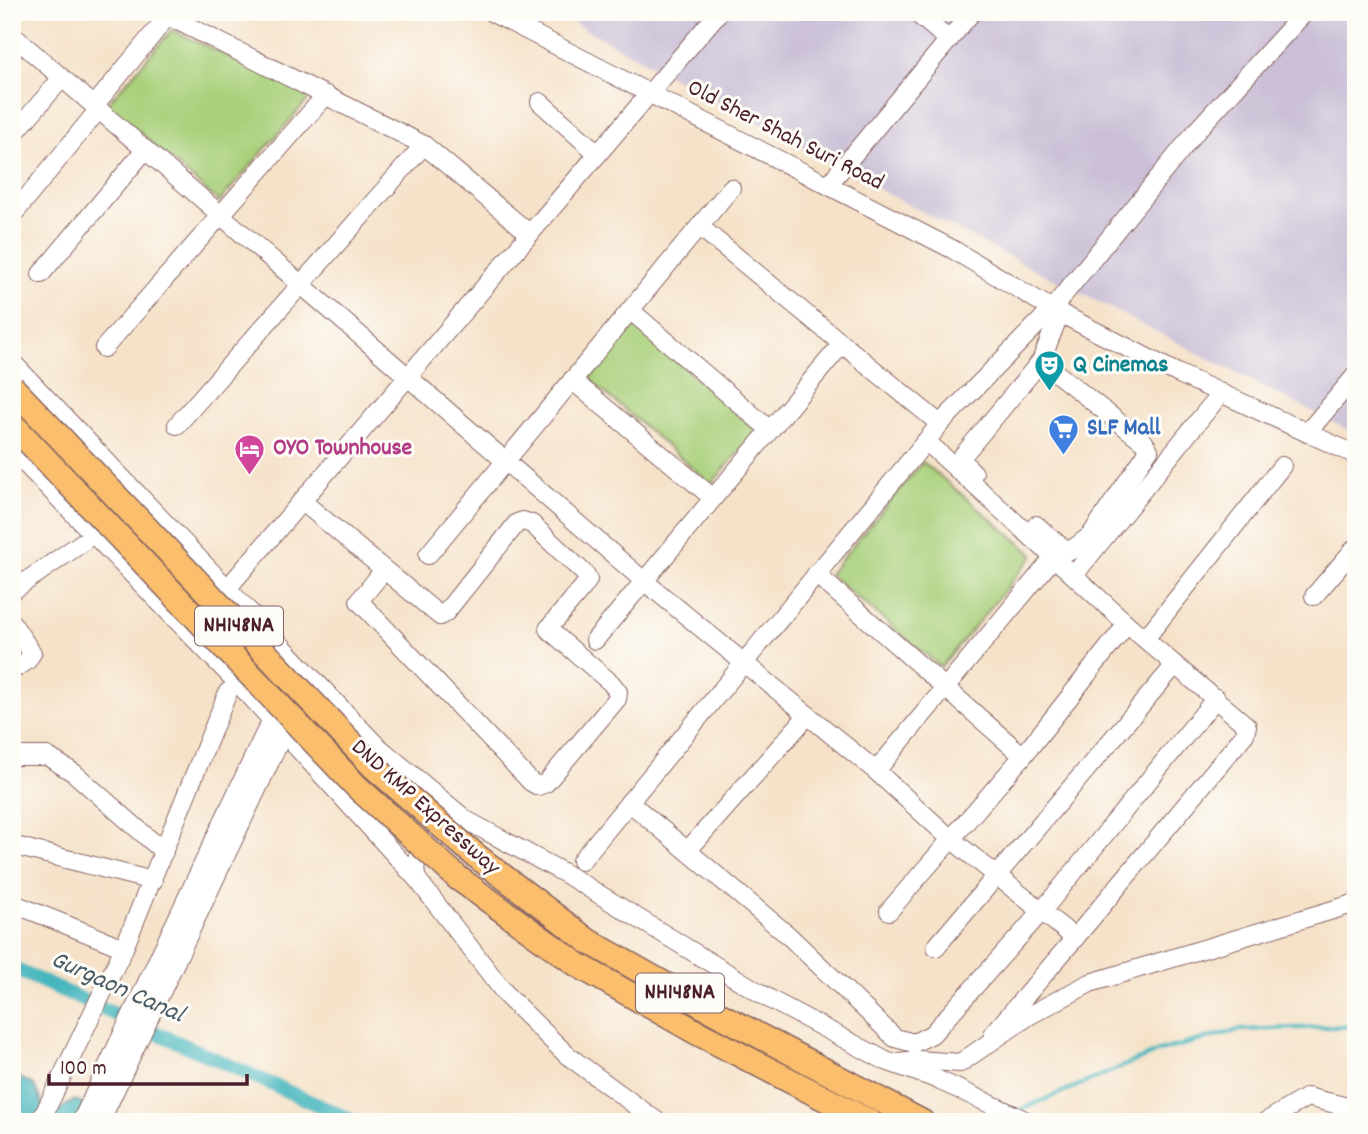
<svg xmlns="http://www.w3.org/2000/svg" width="1368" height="1134" font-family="Dekko,sans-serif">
  <rect width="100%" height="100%" fill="#fdfcf7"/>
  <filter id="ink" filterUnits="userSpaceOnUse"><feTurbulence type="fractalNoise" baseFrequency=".0143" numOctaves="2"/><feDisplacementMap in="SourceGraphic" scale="14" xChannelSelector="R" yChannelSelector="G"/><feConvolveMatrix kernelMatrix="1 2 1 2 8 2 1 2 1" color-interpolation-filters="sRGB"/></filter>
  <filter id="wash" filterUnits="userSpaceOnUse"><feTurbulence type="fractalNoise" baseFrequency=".00686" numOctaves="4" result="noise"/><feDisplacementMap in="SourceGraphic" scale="28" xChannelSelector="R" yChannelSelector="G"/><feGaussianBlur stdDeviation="1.57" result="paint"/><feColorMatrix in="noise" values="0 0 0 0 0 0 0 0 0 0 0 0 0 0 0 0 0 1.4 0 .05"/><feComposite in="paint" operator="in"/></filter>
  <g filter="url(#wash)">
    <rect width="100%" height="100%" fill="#f5e2c9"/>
    <!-- industrial -->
    <path fill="#cabfd6" d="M565,12H1356V434L899,200L561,16Z"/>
    <!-- green -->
    <g fill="#a9d07a" stroke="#7a7852" stroke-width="2">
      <path d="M172,30L311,96L219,202L107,104Z"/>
      <path d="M635,326L757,431L711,484L589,379Z"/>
      <path d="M923,462L1034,555L941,667L829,574Z"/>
    </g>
    <!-- water -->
    <path fill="#45b5bd" stroke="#486a74" stroke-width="2" d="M12,1074L34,1085L44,1108L60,1109L75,1100L120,1122H12Z"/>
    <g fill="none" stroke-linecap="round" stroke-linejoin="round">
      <!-- stream -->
      <g stroke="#45b5bd" stroke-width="4.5">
        <path d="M1018,1111L1159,1051L1239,1030L1356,1026"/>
        <path d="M994,1122L1004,1117"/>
      </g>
      <!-- canal -->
      <path stroke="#45b5bd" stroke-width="14" d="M12,968L356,1122"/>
    </g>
  </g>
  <g filter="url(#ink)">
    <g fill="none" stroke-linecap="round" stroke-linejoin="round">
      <defs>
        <g id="minor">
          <path d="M491,12L952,249L1052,309L1177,373L1356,455"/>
          <path d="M915,12L949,40"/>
          <path d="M1354,12L1356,13"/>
          <path d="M168,16L424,145L530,234"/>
          <path d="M17,39L644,581L876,771L951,839L1075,938L1245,734L1247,726L1127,624L926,441"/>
          <path d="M540,102L598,154"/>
          <path d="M94,106L171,12"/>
          <path d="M12,136L62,78"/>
          <path d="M828,185L972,12"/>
          <path d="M12,216L99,109"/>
          <path d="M700,227L940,424"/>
          <path d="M41,274L145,150"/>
          <path d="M630,310L770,430"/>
          <path d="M104,348L326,95"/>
          <path d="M12,362L375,744L466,820L566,874L773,1001L886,1061L934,1078L1029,1122"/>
          <path d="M572,380L713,498"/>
          <path d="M177,425L424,145"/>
          <path d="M1307,433L1356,375"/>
          <path d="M12,450L250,696L417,879"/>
          <path d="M974,473L960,459L1041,361L1060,313"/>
          <path d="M303,502L440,616L446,612L517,523L523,521L532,524L586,575L588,580L584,586L548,629L611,683L618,692L617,699L546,783L538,786L531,782L359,601L384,570"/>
          <path d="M1036,525L1064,549L1070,551L1090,536L1149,450L1144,442L1041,361"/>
          <path d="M428,555L731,188"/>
          <path d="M816,574L1023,756"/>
          <path d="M1074,575L1221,393"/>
          <path d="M226,590L719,12"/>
          <path d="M12,591L83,542"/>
          <path d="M1314,596L1356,547"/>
          <path d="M12,623L32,653L27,661L12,670"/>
          <path d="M1145,639L1282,466"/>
          <path d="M595,640L841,345"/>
          <path d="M12,756H47L74,773L164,852"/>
          <path d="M876,771L1054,557"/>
          <path d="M629,802L789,936L895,1038L914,1043L932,1034L1042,911L1216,698"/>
          <path d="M457,825C436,838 408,851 417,879L508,997L567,1055L658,1122"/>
          <path d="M19,847L153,881"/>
          <path d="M688,850L808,715"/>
          <path d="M581,861L940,424L1052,309L1198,129L1305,12"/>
          <path d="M12,903L124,948"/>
          <path d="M889,911L1023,756L1127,624"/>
          <path d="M936,947L1175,665"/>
          <path d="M993,1034L1075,938"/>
          <path d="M898,1062L918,1060L960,1063L1030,1015L1090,983L1356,903"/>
          <path d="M40,1122L124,948L228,692"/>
          <path d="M81,1122L264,735L272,720L282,719"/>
          <path d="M100,1122L284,732L283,722"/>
          <path d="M1265,1122L1307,1097L1356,1109"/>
        </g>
        <g id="highway">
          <path d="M475,855L588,941L705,1007L922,1122"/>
          <path d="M458,878L578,965L696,1032L870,1122"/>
        </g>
      </defs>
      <!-- minor casing -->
      <use href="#minor" stroke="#866362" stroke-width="20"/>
      <!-- highway casing -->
      <use href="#highway" stroke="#866362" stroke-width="27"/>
      <!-- minor -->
      <use href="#minor" stroke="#fff" stroke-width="18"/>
      <!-- highway -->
      <use href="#highway" stroke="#fabe6d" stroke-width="24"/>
      <defs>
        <g id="highway-bridge">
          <path d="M12,387L374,767L475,855"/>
          <path d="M12,424L357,787L458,878"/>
        </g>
      </defs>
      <!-- highway-bridge casing -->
      <use href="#highway-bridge" stroke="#866362" stroke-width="27" stroke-linecap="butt"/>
      <!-- highway-bridge -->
      <use href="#highway-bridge" stroke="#fabe6d" stroke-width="24"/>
    </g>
  </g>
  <!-- icons -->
  <defs>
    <symbol id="theatre-pin" viewBox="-11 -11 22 30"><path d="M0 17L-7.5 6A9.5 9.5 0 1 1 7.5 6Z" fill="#0f9aa8" stroke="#fdfcf7"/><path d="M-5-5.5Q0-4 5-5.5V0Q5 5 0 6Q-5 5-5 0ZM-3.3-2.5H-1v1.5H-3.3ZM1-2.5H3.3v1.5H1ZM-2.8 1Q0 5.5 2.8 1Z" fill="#fff"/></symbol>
    <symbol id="supermarket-pin" viewBox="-11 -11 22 30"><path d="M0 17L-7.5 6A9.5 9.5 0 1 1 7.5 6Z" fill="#3f7fe0" stroke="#fdfcf7"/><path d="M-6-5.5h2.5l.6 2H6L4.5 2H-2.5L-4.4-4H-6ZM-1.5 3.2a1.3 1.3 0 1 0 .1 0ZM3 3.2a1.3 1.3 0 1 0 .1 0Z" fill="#fff"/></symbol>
    <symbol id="hotel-pin" viewBox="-11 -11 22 30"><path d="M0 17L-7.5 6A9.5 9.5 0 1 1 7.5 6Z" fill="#d1479c" stroke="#fdfcf7"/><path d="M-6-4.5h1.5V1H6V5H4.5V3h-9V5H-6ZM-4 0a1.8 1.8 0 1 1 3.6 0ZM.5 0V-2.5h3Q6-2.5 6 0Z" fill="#fff"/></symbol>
  </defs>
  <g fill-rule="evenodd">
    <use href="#theatre-pin" x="1032" y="348" width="35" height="47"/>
    <use href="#supermarket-pin" x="1046" y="412" width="35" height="47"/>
    <use href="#hotel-pin" x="232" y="432" width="35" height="47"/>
  </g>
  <g text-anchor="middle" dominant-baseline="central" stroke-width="6" stroke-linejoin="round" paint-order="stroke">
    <!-- shield labels -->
    <g fill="#fdfcf7" stroke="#806168" stroke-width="2">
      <rect x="195" y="606.5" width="88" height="39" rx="5"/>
      <rect x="636" y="973.5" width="88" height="39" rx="5"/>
    </g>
    <g font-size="23" font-weight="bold" fill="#4a1f2b">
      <text x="239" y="626">NH148NA</text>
      <text x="680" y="993">NH148NA</text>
    </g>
    <!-- street labels -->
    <g font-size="24" fill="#4a1f2b" stroke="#fdfcf7">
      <text transform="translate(785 136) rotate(27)">Old Sher Shah Suri Road</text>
      <text transform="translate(425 808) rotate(42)">DND KMP Expressway</text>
    </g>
    <!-- culture labels -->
    <g font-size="24" font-weight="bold" fill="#0d838f" stroke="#fdfcf7" text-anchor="start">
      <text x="1073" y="366">Q Cinemas</text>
    </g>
    <!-- shop labels -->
    <g font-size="24" font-weight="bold" fill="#366cbe" stroke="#fdfcf7" text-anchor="start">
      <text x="1087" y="429">SLF Mall</text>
    </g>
    <!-- hotel labels -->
    <g font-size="24" font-weight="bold" fill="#b23c85" stroke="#fdfcf7" text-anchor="start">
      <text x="273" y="449">OYO Townhouse</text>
    </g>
    <!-- water labels -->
    <g font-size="26" font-style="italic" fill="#485b65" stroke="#fdfcf7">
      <text transform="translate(117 988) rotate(24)">Gurgaon Canal</text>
    </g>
  </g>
  <!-- margin -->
  <rect width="1368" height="1134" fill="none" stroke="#fdfcf7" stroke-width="42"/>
  <!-- scale -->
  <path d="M49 1074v10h198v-10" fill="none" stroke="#4a1f2b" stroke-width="3.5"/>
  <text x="60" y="1074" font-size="21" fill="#4a1f2b" stroke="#fdfcf7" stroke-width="5" paint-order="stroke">100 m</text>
</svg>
